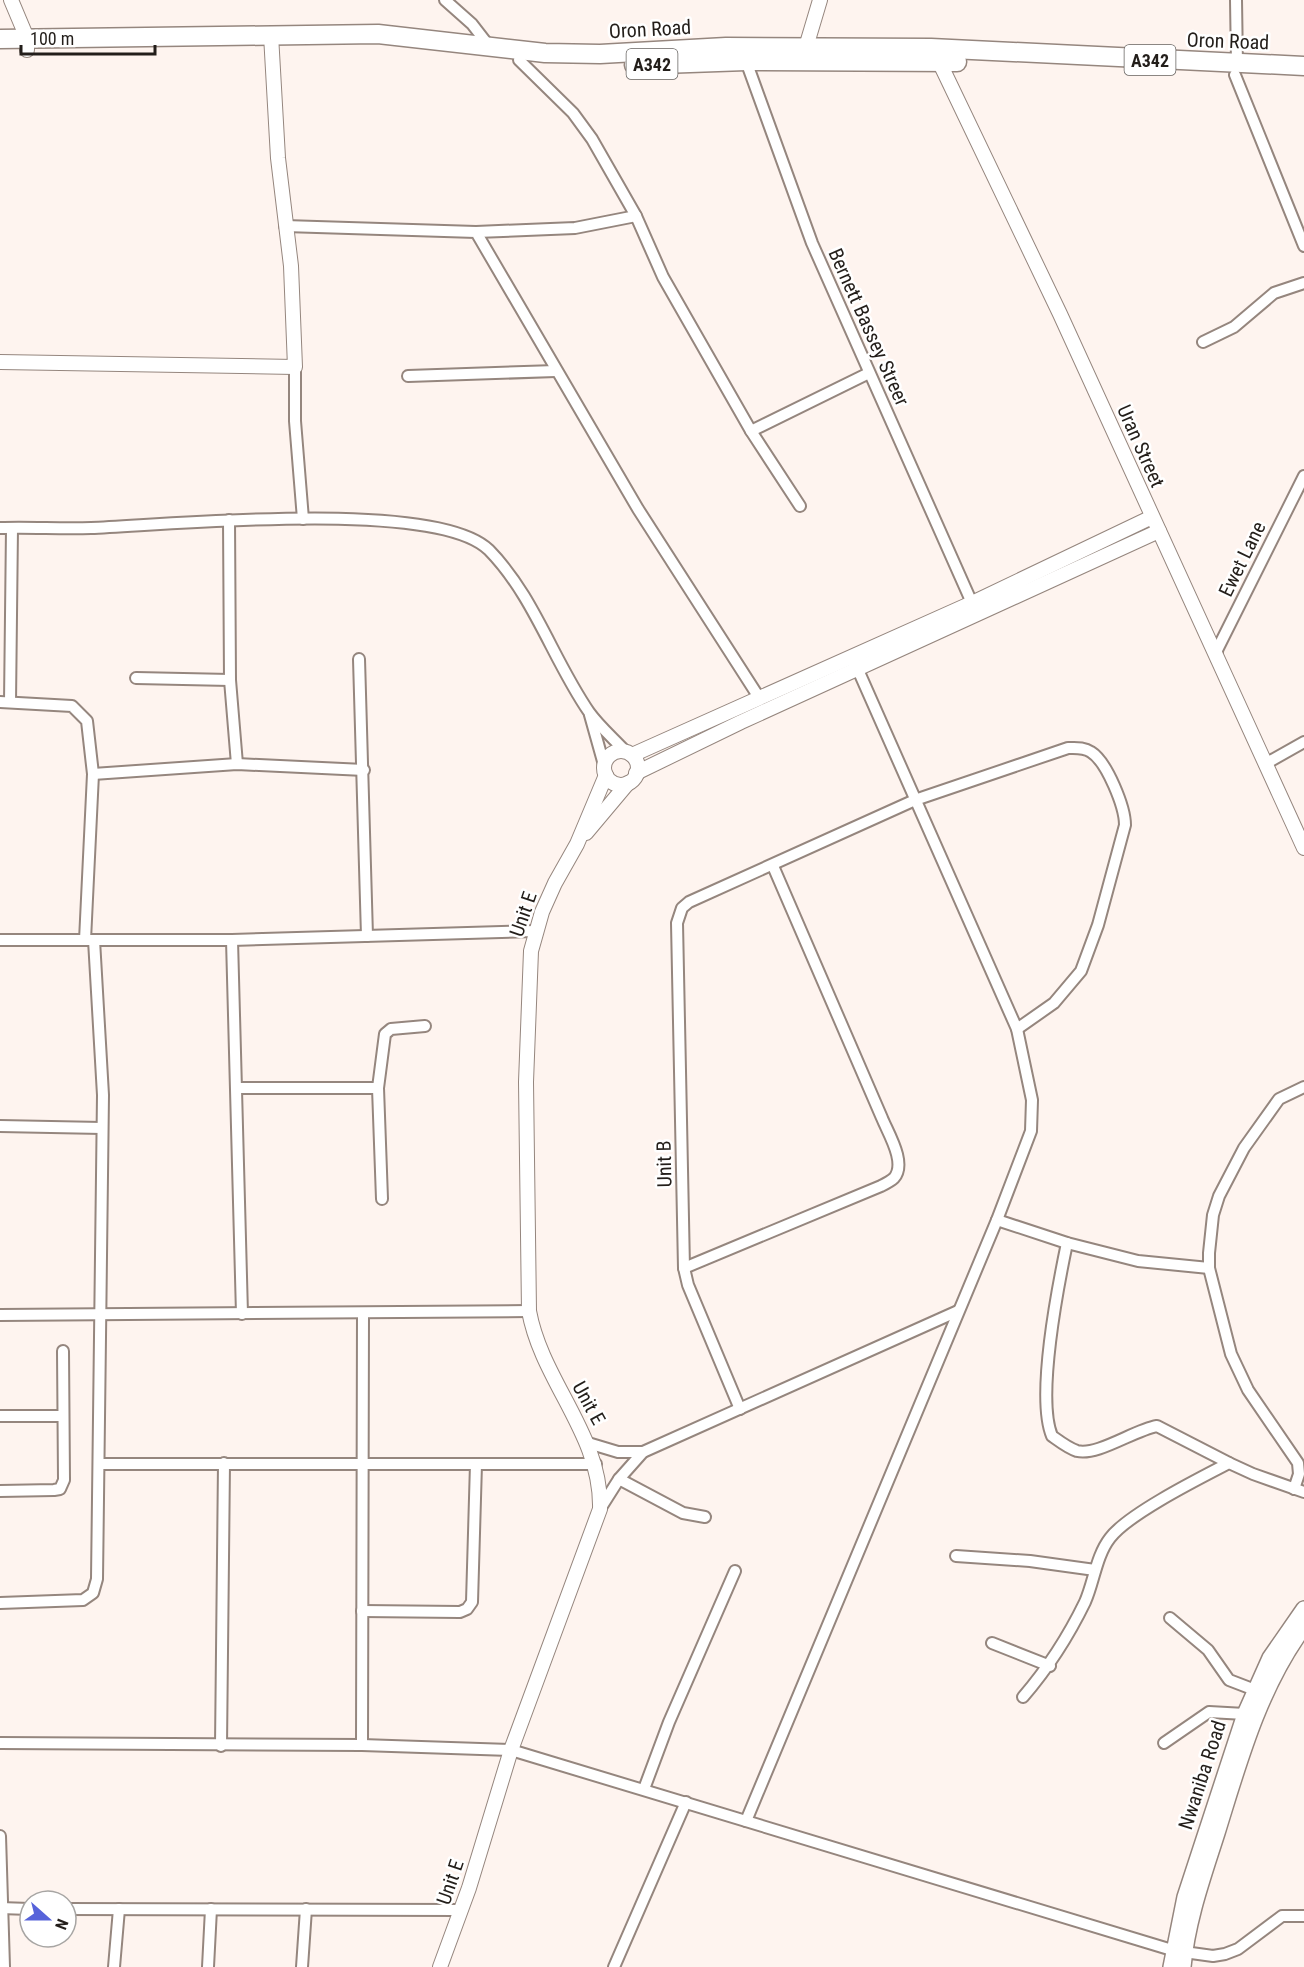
<svg xmlns="http://www.w3.org/2000/svg" width="1304" height="1967" font-family="'Roboto Condensed',sans-serif">
  <rect width="100%" height="100%" fill="#fef4ef"/>
  <g fill="none" stroke-linecap="round" stroke-linejoin="round">
    <defs>
      <g id="minor">
        <path d="M445,0L472,24L489,46"/>
        <path d="M1236,0L1237,64"/>
        <path d="M519,60L573,113L592,139L636,216L663,277L751,431L800,506"/>
        <path d="M746,61L812,243L972,603"/>
        <path d="M1235,75L1304,246"/>
        <path d="M285,226L476,232L638,509L760,699"/>
        <path d="M476,232L575,228L636,216"/>
        <path d="M1203,342L1234,327L1274,293L1304,283"/>
        <path d="M295,367V421L303,519"/>
        <path d="M408,376L556,371"/>
        <path d="M751,431L869,373"/>
        <path d="M229,520L230,680L237,764"/>
        <path d="M0,528C30,527 61,529 91,528C169,525 437,498 489,550C534,596 553,660 589,712C599,726 614,739 626,752"/>
        <path d="M359,659L367,936"/>
        <path d="M1217,659V650L1304,476"/>
        <path d="M136,678L230,680"/>
        <path d="M0,702L72,706L87,721L93,774L85,940"/>
        <path d="M10,702L12,528"/>
        <path d="M590,715L604,765"/>
        <path d="M1265,764L1304,742"/>
        <path d="M93,774L237,764L364,770"/>
        <path d="M0,940H232L536,931"/>
        <path d="M232,940L242,1314"/>
        <path d="M238,1088H378"/>
        <path d="M0,1126L102,1128"/>
        <path d="M382,1199L378,1088L385,1034L391,1029L425,1026"/>
        <path d="M997,1220L1067,1243L1138,1261L1209,1268"/>
        <path d="M1067,1243C1058,1286 1036,1398 1052,1436C1059,1441 1068,1448 1077,1451C1098,1456 1134,1430 1157,1426L1229,1463"/>
        <path d="M684,1268L881,1186C885,1184 891,1181 894,1178C907,1163 888,1133 882,1118L773,866"/>
        <path d="M0,1315L529,1311"/>
        <path d="M740,1409L688,1285L684,1268L677,923L682,908L689,902L915,800L1068,748C1076,748 1084,747 1091,752C1107,762 1125,807 1125,825L1098,925L1081,971L1054,1003L1017,1029"/>
        <path d="M0,1416H62"/>
        <path d="M588,1443L618,1452H643"/>
        <path d="M99,1464H596"/>
        <path d="M619,1479L683,1513L705,1517"/>
        <path d="M1294,1489L1299,1474L1298,1463L1248,1390L1231,1354L1209,1268V1253L1213,1215L1219,1196L1244,1148L1279,1099L1304,1087"/>
        <path d="M0,1491L54,1490L60,1489L64,1480L63,1351"/>
        <path d="M600,1509L619,1479L643,1452L958,1311"/>
        <path d="M956,1556L1030,1561L1095,1570"/>
        <path d="M0,1603L83,1600L93,1593L97,1579L103,1095L94,940"/>
        <path d="M362,1611L460,1612L467,1609L472,1602L476,1464"/>
        <path d="M1170,1618L1208,1650L1229,1680L1255,1690"/>
        <path d="M992,1643L1050,1666"/>
        <path d="M1023,1697C1048,1668 1068,1637 1085,1602C1094,1582 1096,1556 1110,1538C1128,1514 1200,1478 1229,1463L1253,1474L1304,1492"/>
        <path d="M0,1743L362,1745L511,1750L1172,1950"/>
        <path d="M1164,1743L1209,1712L1245,1714"/>
        <path d="M362,1745L363,1313"/>
        <path d="M221,1746L224,1463"/>
        <path d="M644,1789L669,1722L735,1571"/>
        <path d="M746,1821L997,1220L1031,1131L1032,1100L1017,1029L855,663"/>
        <path d="M0,1836L4,1967"/>
        <path d="M0,1908L30,1909"/>
        <path d="M66,1909L461,1910"/>
        <path d="M1184,1952L1213,1956L1225,1954L1238,1949L1282,1916H1304"/>
        <path d="M114,1967L119,1909"/>
        <path d="M208,1967L211,1909"/>
        <path d="M302,1967L306,1909"/>
        <path d="M614,1967L686,1802"/>
      </g>
      <g id="tertiary">
        <path d="M11,0L27,38V50"/>
        <path d="M806,47L820,0"/>
        <path d="M936,55L1060,314L1304,848"/>
        <path d="M0,362L295,367L291,266L278,158L271,35"/>
        <circle cx="621" cy="768" r="17"/>
        <path d="M632,755L972,603L1152,517"/>
        <path d="M636,773L741,722L1159,531"/>
        <path d="M586,833L628,783"/>
        <path d="M440,1967L469,1888L511,1750L600,1509C602,1435 542,1382 529,1311L526,1082L531,951L542,912L555,883L577,844L606,775"/>
      </g>
      <g id="secondary">
        <path d="M1171,1967L1185,1897L1245,1714L1270,1658L1304,1609"/>
        <path d="M1183,1967C1187,1921 1203,1877 1217,1833C1239,1762 1259,1688 1304,1627"/>
      </g>
      <g id="trunk">
        <path d="M0,39L378,34L545,53L600,54L726,47L931,48L1304,66"/>
        <path d="M634,65L746,61L957,62"/>
      </g>
    </defs>
    <!-- minor casing -->
    <use href="#minor" stroke="#95867e" stroke-width="14"/>
    <!-- tertiary casing -->
    <use href="#tertiary" stroke="#95867e" stroke-width="16"/>
    <!-- secondary casing -->
    <use href="#secondary" stroke="#95867e" stroke-width="18"/>
    <!-- trunk casing -->
    <use href="#trunk" stroke="#95867e" stroke-width="21"/>
    <!-- minor -->
    <use href="#minor" stroke="#fff" stroke-width="10"/>
    <!-- tertiary -->
    <use href="#tertiary" stroke="#fff" stroke-width="14"/>
    <!-- secondary -->
    <use href="#secondary" stroke="#fff" stroke-width="15"/>
    <!-- trunk -->
    <use href="#trunk" stroke="#fff" stroke-width="18"/>
  </g>
  <g text-anchor="middle" dominant-baseline="central" stroke-width="5" stroke-linejoin="round" paint-order="stroke">
    <!-- shield labels -->
    <g fill="#fff" stroke="#65625f" stroke-width="1.5">
      <rect x="1124.5" y="45" width="51" height="30" rx="4.5"/>
      <rect x="626.5" y="49" width="51" height="30" rx="4.5"/>
    </g>
    <g font-size="18" font-weight="bold" fill="#231e1a">
      <text x="1150" y="60">A342</text>
      <text x="652" y="64">A342</text>
    </g>
    <!-- street labels -->
    <g font-size="20" fill="#231e1a" stroke="#fff">
      <text transform="translate(650 29) rotate(-3)">Oron Road</text>
      <text transform="translate(1228 41) rotate(2)">Oron Road</text>
      <text transform="translate(869 327) rotate(66)">Bernett Bassey Streer</text>
      <text transform="translate(1141 446) rotate(66)">Uran Street</text>
      <text transform="translate(1242 559) rotate(-64)">Ewet Lane</text>
      <text transform="translate(523 914) rotate(-71)">Unit E</text>
      <text transform="translate(664 1164) rotate(-91)">Unit B</text>
      <text transform="translate(589 1403) rotate(61)">Unit E</text>
      <text transform="translate(1202 1775) rotate(-72)">Nwaniba Road</text>
      <text transform="translate(450 1882) rotate(-71)">Unit E</text>
    </g>
  </g>
  <!-- north arrow -->
  <g transform="translate(48 1919) rotate(111)"><circle r="28" fill="#ffffff" stroke="#a7a5a3" stroke-width="1.5"/>
  <path d="M0-4.5L10 22L0 15L-10 22Z" fill="#5763da"/>
  <text y="-9" font-size="16" font-weight="bold" text-anchor="middle" fill="#231e1a">N</text>
  </g>
  <!-- scale -->
  <path d="M21 45v9h134v-9" fill="none" stroke="#231e1a" stroke-width="3"/>
  <text x="30" y="45" font-size="18" fill="#231e1a" stroke="#ffffff" stroke-width="4.5" paint-order="stroke">100 m</text>
</svg>
